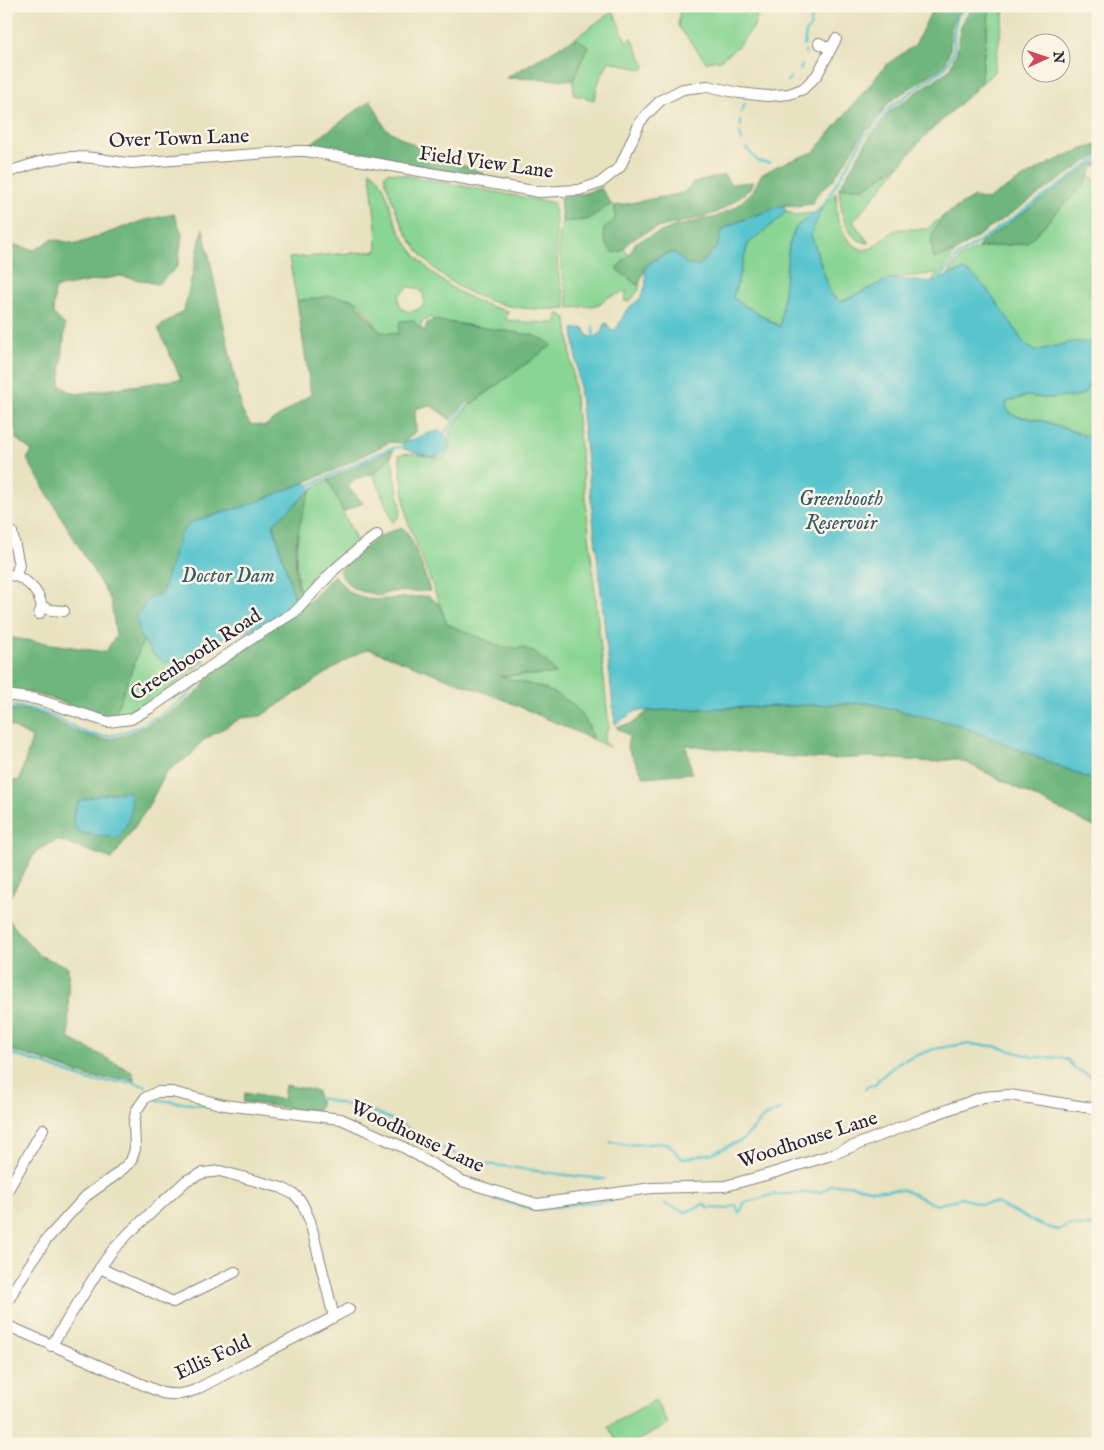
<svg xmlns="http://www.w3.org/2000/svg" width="1104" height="1450" font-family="'IM FELL English',serif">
  <rect width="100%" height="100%" fill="#fcf5e5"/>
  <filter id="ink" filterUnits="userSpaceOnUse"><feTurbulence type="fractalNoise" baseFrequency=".02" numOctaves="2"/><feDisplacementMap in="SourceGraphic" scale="10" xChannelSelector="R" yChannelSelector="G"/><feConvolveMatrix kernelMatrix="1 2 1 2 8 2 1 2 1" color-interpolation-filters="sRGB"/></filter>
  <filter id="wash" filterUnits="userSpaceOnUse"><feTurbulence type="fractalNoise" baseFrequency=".0096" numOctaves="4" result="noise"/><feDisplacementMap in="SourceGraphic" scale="20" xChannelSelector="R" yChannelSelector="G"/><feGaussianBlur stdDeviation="1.12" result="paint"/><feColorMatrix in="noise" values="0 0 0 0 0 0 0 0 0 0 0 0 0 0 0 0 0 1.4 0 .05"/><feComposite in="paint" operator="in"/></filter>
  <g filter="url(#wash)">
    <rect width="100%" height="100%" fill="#e9e2bf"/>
    <!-- green -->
    <g fill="#89d593" stroke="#567c67" fill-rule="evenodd">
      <path d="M680,6H760L754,27L737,47L719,61L715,59L707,63L678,26Z"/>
      <path d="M990,6H1005L994,72L980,85Z"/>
      <path d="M613,11L626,41L632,38L645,67L643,70L609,61L599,81L594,100L574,95L573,80L588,46L575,38Z"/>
      <path d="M902,163L853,222L869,243C843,240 841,209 839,188H864Z"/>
      <path d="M370,170C386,181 388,203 395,221C413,266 461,302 508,311L506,320L522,322L557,323V314H560L567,319L609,728L605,734L604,740L609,747L592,739L589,726L547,689L497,676L555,674L548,663L524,648L502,647L447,624L407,519L399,455C412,450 429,459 443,458L450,448V435L448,433L470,405L552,345L532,335L433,320L431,317L421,323V330L399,334L380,332C373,322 366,307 356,301C343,293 312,299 297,301L289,258L377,251C377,223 372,197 370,170ZM409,287C420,287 427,294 423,305C413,317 396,312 399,295Z"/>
      <path d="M388,172L554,203C553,210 556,216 556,222C556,242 556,258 559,277C561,288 565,297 566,308C505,315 444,293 410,239C398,219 391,198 384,176Z"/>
      <path d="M1090,175L1098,183V440L1041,420L1015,416L1009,412L1006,407L1007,402L1027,396L1043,398L1074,397L1085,393L1073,342L1035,351L1022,341L1012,324L964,270L948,275L960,258L978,248L1027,243L1085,183Z"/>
      <path d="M836,192L837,218L847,239L855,246L864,250L872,248L892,232L900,229H927L947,213C933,230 930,236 934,258L955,252L936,282L932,281L937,273L889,279L841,302L831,295L811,234L823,206Z"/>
      <path d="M611,204L615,206V220L604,228L620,252L624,249L629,255L616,269L639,286V290L630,301H624L627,291L606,298L600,305L569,308L559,253V237L562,222L587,219Z"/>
      <path d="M786,211L796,215L814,213L796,227L789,245L781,327L733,298L748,244L779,219Z"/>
      <path d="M391,455L401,509L399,517L393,522L373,474L376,473Z"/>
      <path d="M328,480L357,542L340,555L302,599C292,576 296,510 311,490C314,486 323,483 328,480Z"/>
      <path d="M143,640L152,653L165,662L185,658L190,660L195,668C166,691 151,708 114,717Z"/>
      <path d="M655,1400L668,1424L632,1444H618L608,1426Z"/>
    </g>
    <!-- forest -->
    <g fill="#6eb67d" stroke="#486c5c" fill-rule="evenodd">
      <path d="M934,6H964L957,14L951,29L950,50L944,66L889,102L872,128L866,130L833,180L816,195L813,204L796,206L784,205L735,223L723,229L717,247L699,266L688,265L675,253C655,252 643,268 639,286L616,269L629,255L636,242L673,227L716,217L736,207L753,191L761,175L779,165L814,152L887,64L915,45Z"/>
      <path d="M971,6H990L980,85L922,139L902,163L864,188H839L870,136L877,131L891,110L949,70L957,51L962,21L969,13Z"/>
      <path d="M575,38L588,46L573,80L506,78Z"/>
      <path d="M371,100L385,128L425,152L482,172L484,177L306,147Z"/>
      <path d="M1098,145V156L1087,161L955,252L934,259C933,254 931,247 931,242C933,218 956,208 974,197L987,200C1015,182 1065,151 1098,145Z"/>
      <path d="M1098,162V166L1094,167L1085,183L1027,243L978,248L981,243L1091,164Z"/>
      <path d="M724,175L730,184L753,182L750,189C739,197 728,207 715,213C690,223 659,223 635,238C625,243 627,251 614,253C605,246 603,239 604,228L615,220V206L683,193L693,183Z"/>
      <path d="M601,188L611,204L587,220L562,222L560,197L582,194Z"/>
      <path d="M174,214L182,234L178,266L158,284L120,276L55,288L53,313L65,325L60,386L76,394L181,379L158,328L184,310L203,228L242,411L250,424L265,426L311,394L297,301L331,296L355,300L380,332L398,334L400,321L413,320L421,330H425L427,323L433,320L532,335L545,340L552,345L470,405L467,402L451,420L430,405L415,409L416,432L403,443L390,442L332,471L249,505L191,522L180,535L162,593L149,598L140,635L143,640L114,717L83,710L50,698L26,692L6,691V637L105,652L116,636L111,601L27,459L32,451L16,439L6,324V243L35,250L52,239L77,244L141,221Z"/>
      <path d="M394,450L391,455L376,473L354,479L348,487L363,503L343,512L328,480L388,451Z"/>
      <path d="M312,489C298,519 288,567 302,599L296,603L273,524Z"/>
      <path d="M403,528C414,537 425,576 430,591L390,592L379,596C370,592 356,592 349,585C345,581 342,576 339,571C357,555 378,532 403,528Z"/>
      <path d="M334,575L350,593L374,600L428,596L440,605L447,624L502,647L524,648L535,653L548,663L556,674L499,676C538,687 583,693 592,739L507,701L369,649L354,655L261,716L241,718L202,741L191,755L166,772L147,809L112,859L57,840L36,851L6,904V780L19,781L32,738L6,723V710C41,703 70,736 104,739C126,741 189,704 203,686C205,682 207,676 209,672L312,599ZM128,791L108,837L90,833L99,795Z"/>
      <path d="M868,703L959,725L1098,782V829L969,764L956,759L932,762L872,757L833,759L791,757L686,745L692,773L644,777L627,747L629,736L616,727L632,724L648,711Z"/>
      <path d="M6,915L16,929L39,955L68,967L69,1038L132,1072L135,1081L129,1079L91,1078L43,1060L6,1049Z"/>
      <path d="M285,1085L317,1091L318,1100L321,1101L317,1112L243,1102L245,1093L283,1100Z"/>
    </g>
    <!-- water -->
    <g fill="#58c5ce" stroke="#3d7484">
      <path d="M784,205L786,211L779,219L748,244L733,298L780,327L789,245L796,227L823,206L811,234L831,295L841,302L889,279L938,282L948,275L964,270L974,276L986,288L1012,324L1022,341L1035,351L1073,342H1092C1097,362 1094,375 1085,393L1075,397L1043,398L1027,396L1007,402L1006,407L1009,412L1015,416L1040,420L1098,440V782L959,725L868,703L636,711L615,724L573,329L584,328L588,336C597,340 603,333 604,324L607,323L608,328L611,330H616L627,309L640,299L646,285L645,268C654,260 663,253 675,253L688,265L699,266L717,247L723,229L735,223Z"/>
      <path d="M440,431L448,437L449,447L443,455L432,457L404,449L403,443C416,439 427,432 440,431Z"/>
      <path d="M306,482L312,489L273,524L296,603L275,618L248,631L219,639L201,651L205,661L195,668L190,660L185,658L165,663L152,653L140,635L137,617L149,598L162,593L180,535L191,522L249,505Z"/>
      <path d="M128,791C136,807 129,822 120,836L108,837L79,832L74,826L73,815L79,801L99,795Z"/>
    </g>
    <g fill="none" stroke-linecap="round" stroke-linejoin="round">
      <!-- stream -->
      <g stroke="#58c5ce" stroke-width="2.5">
        <path d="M804,45L806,33L810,27L814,6"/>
        <path d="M805,51V53"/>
        <path d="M800,70L802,65"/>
        <path d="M787,81L790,78"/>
        <path d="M741,113L745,104"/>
        <path d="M740,120L741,126"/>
        <path d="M740,133L742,141"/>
        <path d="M746,148L758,161L769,163"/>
        <path d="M823,206L866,134L875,130L890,107L945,68L954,51V30L958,15L969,6"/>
        <path d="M938,282L957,257L1071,177L1091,162L1098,159"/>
        <path d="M593,327L594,338"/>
        <path d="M443,434L467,406"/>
        <path d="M308,486L388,449L406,446"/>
        <path d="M6,706C28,705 49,714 68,724C75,727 82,731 89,734C94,735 100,736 104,736C130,737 193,699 204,676"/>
        <path d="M6,1052L44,1064L90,1081L131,1082L146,1086"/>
        <path d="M865,1089L868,1086L875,1085L878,1080L899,1062L934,1049L963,1044L994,1046L1033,1057L1062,1058L1068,1060L1074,1068L1098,1080"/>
        <path d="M320,1098L377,1113L397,1122L435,1145L474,1162L565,1175L604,1179"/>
        <path d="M158,1100L208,1106"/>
        <path d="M611,1142L628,1145L668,1143L682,1159L713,1153L744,1139L764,1117L782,1109"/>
        <path d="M494,1199L537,1210L581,1203L612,1201"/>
        <path d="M665,1204L686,1212L704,1204L708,1208L728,1209L736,1205L739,1213L742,1209L744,1203L772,1195L822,1192L831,1185H848L875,1190H904L936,1205L961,1198L980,1204L996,1203L1043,1226L1059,1230L1069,1225L1098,1227"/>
      </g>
    </g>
  </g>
  <g filter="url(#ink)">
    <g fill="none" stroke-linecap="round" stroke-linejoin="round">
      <defs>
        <g id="minor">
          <path d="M819,43L830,49"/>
          <path d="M6,173C29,165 53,156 78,157C96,157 114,162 132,163L295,151H306L539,192L579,190L600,183L620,167L640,122L648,113L661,100L683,89L708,86L739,93L767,96L789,94L803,89L817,75L836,39"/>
          <path d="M12,532L19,565L16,575"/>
          <path d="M6,575C23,574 39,590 42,607"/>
          <path d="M39,614L42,607L51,610L64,611"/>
          <path d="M6,695L36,699L108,722L131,719L150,708L248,641L296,611L334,570L363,545L377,535"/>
          <path d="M6,1193L43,1129"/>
          <path d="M100,1268L173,1302L235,1272"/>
          <path d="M6,1305L16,1286L46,1240L86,1196L117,1174L131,1161L135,1149L134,1123L136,1111L145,1098L157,1092H172L224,1105L341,1119L403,1147L462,1181L537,1204L652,1188L725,1186L766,1175L828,1156L925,1118L983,1097L1009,1095L1098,1109"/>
          <path d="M6,1325L162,1393C174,1395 183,1395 195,1390L349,1309"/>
          <path d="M51,1346L100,1268L112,1251L129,1233L187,1180L203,1173L220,1171L282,1188L295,1195L302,1203L310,1221L334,1317"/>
        </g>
      </defs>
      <!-- minor casing -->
      <use href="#minor" stroke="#86827d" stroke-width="12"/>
      <!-- minor -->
      <use href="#minor" stroke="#fff" stroke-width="10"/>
    </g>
  </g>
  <g text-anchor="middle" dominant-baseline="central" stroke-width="5" stroke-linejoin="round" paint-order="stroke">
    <!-- street labels -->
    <g font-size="20" fill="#22223b" stroke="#fcf5e5">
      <text transform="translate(179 139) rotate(-2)">Over Town Lane</text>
      <text transform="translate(486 163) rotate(8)">Field View Lane</text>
      <text transform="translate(196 655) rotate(-33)">Greenbooth Road</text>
      <text transform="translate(417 1137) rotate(25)">Woodhouse Lane</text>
      <text transform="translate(808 1140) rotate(-18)">Woodhouse Lane</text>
      <text transform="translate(213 1358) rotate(-25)">Ellis Fold</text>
    </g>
    <!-- water labels -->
    <g font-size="21" font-style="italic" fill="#355b6e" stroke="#fcf5e5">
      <text x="841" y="499">Greenbooth<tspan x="841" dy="24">Reservoir</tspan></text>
      <text x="228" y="576">Doctor Dam</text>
    </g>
  </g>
  <!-- margin -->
  <rect width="1104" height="1450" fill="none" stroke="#fcf5e5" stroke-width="25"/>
  <!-- north arrow -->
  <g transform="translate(1046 58) rotate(87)"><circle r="24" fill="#fcf5e5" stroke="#a5a1a1"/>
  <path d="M0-4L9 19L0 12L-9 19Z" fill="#d1495b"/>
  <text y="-8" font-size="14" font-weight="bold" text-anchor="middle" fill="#22223b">N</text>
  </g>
</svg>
